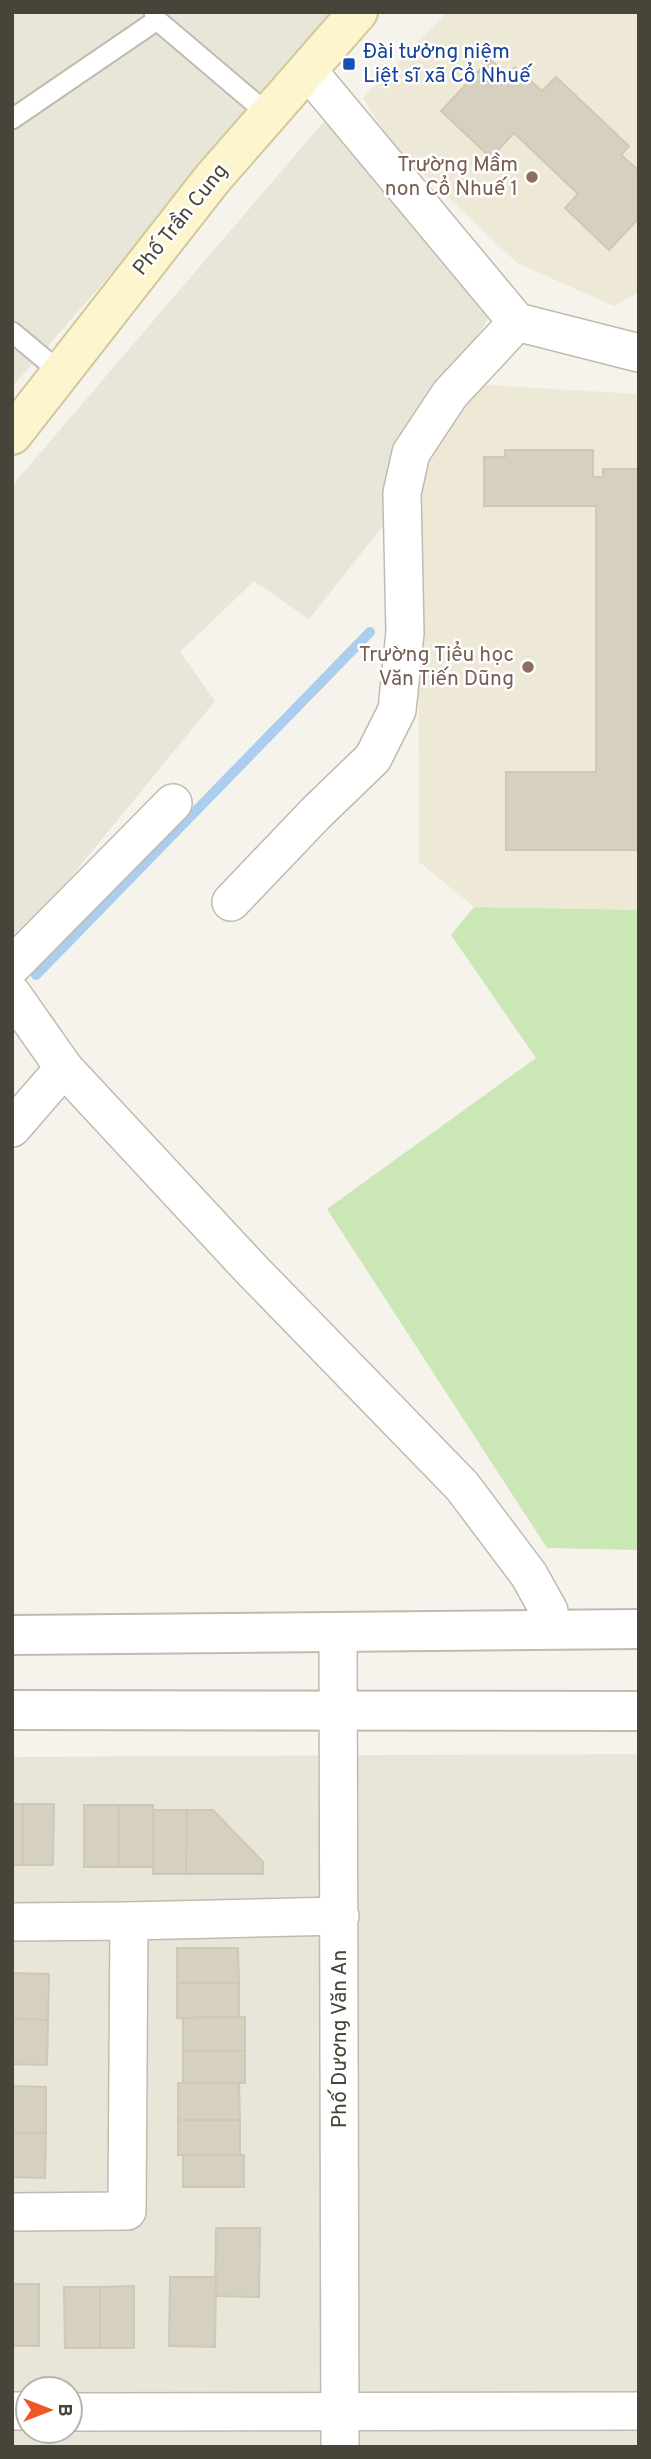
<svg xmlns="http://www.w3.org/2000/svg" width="651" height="2459" font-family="Overpass,sans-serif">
  <rect width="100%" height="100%" fill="#f5f3eb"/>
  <!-- residential -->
  <g fill="#e8e5d9" fill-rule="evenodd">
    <path d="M12,12H340L12,387Z"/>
    <path d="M327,118L491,315L393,461L390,517L309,619L254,581L180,652L215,701L12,949V486Z"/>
    <path d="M639,1754V2447H12V1757ZM28,2389H70V2431H28Z"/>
  </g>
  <!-- education -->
  <g fill="#ede9d6">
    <path d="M447,12H639V292L614,306L517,263L390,142L363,98Z"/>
    <path d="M471,384L639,394V910L474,907L419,862L418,471Z"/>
  </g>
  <!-- green -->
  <path fill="#cce7b6" d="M474,907L639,910V1550L547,1548L327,1209L536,1058L451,935Z"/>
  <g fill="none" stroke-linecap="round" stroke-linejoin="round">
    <!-- stream -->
    <path stroke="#abcdee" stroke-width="10" d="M36,975L370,632"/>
  </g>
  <!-- building -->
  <g fill="#d6d0c1" stroke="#d1c8b4" stroke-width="2">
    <path d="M490,59L507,75L515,67L542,91L556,77L629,146L621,155L637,169L639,167V218L609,250L565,208L578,194L514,133L491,158L441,111Z"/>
    <path d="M505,450H593V477H603V469H639V850H506V772H596V506H484V457H505Z"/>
    <rect x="12" y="1804" width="11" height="61"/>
    <path d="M23,1804H54L53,1865H23Z"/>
    <rect x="84" y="1805" width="35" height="62"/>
    <rect x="119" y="1805" width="34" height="62"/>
    <path d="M153,1810H187L186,1874H153Z"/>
    <path d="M187,1810H213L263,1862V1874H186Z"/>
    <path d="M177,1948H238L239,1983H177Z"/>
    <path d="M12,1973L49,1974L48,2020L12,2019Z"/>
    <path d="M177,1983H239V2017L177,2018Z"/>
    <path d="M239,2017H245V2051H183V2018Z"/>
    <path d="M12,2019L48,2020L47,2065L12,2064Z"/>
    <rect x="183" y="2051" width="62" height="32"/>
    <path d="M178,2083H239L240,2120H178Z"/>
    <path d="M12,2086L46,2087V2133H12Z"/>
    <rect x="178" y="2120" width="62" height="35"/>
    <path d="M12,2133H46L45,2178L12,2177Z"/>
    <rect x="183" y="2155" width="61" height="32"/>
    <path d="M216,2228H260L259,2297L215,2296Z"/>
    <path d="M170,2277H216L215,2347L169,2346Z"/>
    <rect x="12" y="2284" width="27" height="62"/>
    <path d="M134,2286V2348H100V2287Z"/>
    <path d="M64,2287H100V2348H65Z"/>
  </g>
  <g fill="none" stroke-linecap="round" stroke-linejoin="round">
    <defs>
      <g id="service">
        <path d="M154,12L157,20L269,115"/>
        <path d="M12,119L157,20"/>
        <path d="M12,332L60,372"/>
      </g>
      <g id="minor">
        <path d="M309,72L517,322L639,353"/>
        <path d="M231,902L316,813L373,758L397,710L405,633L402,493L411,453L450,394L517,322"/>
        <path d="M12,966L173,803"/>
        <path d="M12,994L64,1068L251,1269L462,1486L529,1575L549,1611"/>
        <path d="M12,1128L64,1068"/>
        <path d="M338,1632L340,2447"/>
        <path d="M129,1921L340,1916"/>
        <path d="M12,1922L129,1921L127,2211L12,2212"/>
        <path d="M12,2411H28"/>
        <path d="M70,2412L639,2411"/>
      </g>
      <g id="tertiary">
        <path d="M12,1635L639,1629"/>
        <path d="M12,1710L639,1711"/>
      </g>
      <path id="secondary" d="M12,435L213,178L358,12"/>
    </defs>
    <!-- service casing -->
    <use href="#service" stroke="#c0bbae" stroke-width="23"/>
    <!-- minor casing -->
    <use href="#minor" stroke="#c0bbae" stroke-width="40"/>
    <!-- tertiary casing -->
    <use href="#tertiary" stroke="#c0bbae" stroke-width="42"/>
    <!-- secondary casing -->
    <use href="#secondary" stroke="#d2c89c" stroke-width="42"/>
    <!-- service -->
    <use href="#service" stroke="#fff" stroke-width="19"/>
    <!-- minor -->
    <use href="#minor" stroke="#fff" stroke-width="37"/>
    <!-- tertiary -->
    <use href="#tertiary" stroke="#fff" stroke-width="38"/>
    <!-- secondary -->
    <use href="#secondary" stroke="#fcf5cd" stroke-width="38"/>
  </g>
  <!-- markers -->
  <rect fill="#1a4fb4" stroke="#fff" stroke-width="2.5" x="342" y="57" width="14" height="14" rx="3.5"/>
  <g fill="#8d6e63" stroke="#fff" stroke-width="2.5">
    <circle cx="532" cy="177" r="7"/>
    <circle cx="528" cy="667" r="7"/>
  </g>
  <g text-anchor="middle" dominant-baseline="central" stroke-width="5" stroke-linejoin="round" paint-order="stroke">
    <!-- transit labels -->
    <g font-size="21" fill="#164399" stroke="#fff" text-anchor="start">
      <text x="363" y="52">Đài tưởng niệm<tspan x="363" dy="24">Liệt sĩ xã Cổ Nhuế</tspan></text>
    </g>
    <!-- education labels -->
    <g font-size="21" fill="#785e54" stroke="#fff" text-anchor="end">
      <text x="518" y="165">Trường Mầm<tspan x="518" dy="24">non Cổ Nhuế 1</tspan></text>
      <text x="514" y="655">Trường Tiểu học<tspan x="514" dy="24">Văn Tiến Dũng</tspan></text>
    </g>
    <!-- street labels -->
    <g font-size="21" fill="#494439" stroke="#fff">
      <text transform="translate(181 220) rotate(-51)">Phố Trần Cung</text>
      <text transform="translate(340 2039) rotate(-90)">Phố Dương Văn An</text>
    </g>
  </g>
  <!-- border -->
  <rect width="651" height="2459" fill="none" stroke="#494439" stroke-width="28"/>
  <!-- north arrow -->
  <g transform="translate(49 2410) rotate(90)"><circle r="33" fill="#ffffff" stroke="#b6b4b0" stroke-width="2"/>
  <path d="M0-5L12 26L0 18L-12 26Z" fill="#f15626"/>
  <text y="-10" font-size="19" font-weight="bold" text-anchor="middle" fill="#494439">B</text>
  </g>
</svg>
